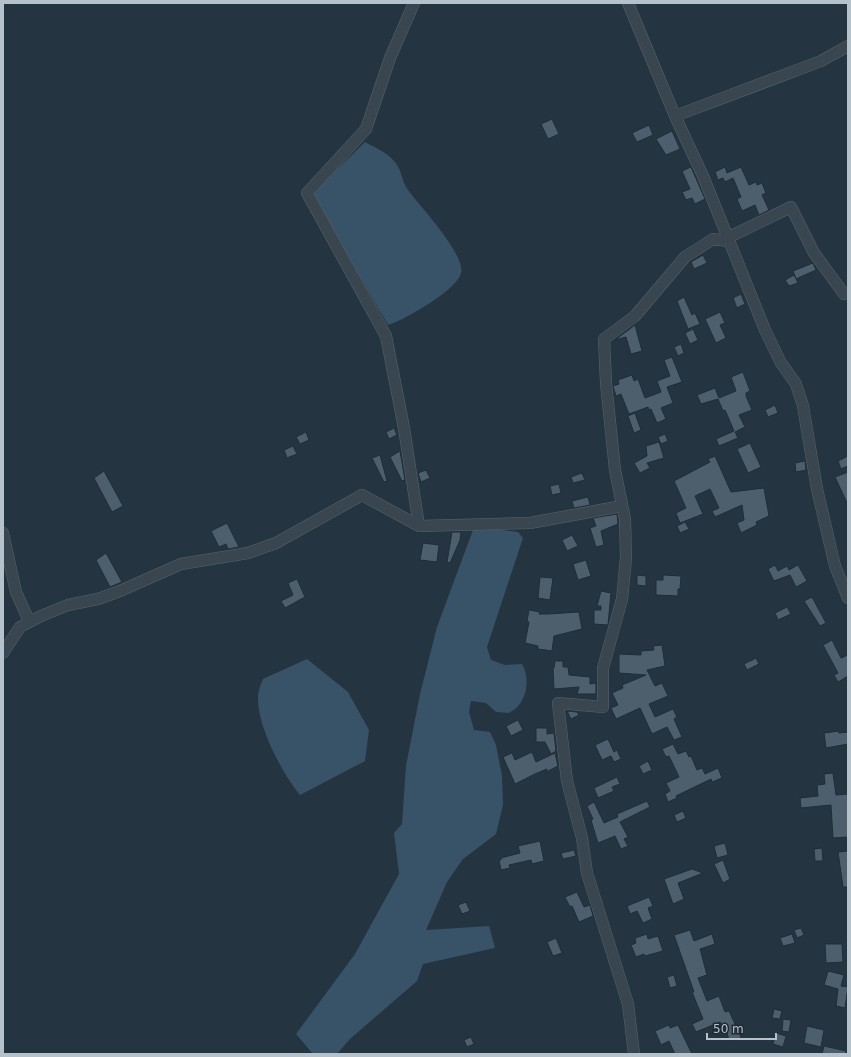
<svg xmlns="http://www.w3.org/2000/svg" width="851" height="1057" font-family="'DejaVu Sans',sans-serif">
  <rect width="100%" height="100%" fill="#243441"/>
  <!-- water -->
  <g fill="#385368">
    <path d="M365,142C374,147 386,152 393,160C402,168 401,180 408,190C419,205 466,255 461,273C458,289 405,320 388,325L312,194Z"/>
    <path d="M493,529L518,532L523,538L487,647L491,660L505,665L522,664C529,676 528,694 519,705C517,708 512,711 509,713L496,712L486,703L471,701L469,712L474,730L490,732L496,745L502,776L503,805L496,834L463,859L447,882L426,930L489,926L495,948L423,964L417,981L350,1039L337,1054H313L296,1034L355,954L399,874L394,833L402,824L406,766L420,694L437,627L473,530Z"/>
    <path d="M307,659L348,692L369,730L365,761L300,795C282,773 257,726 258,697C258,691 261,684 263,679Z"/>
  </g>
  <!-- building -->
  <g fill="#4d5f6c" stroke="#202d38">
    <path d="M552,119L559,134L548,139L541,124Z"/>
    <path d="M649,125L653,135L637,142L632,133Z"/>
    <path d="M672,131L680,149L666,155L656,139Z"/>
    <path d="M691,167L705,199L695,204L692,198L686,200L682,192L690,189L682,171Z"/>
    <path d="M725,167L727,173L741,167L749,185L756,182L757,185L762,183L766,193L762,195L769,210L759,215L755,205L742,211L737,199L741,197L733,178L725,182L723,178L718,180L715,172Z"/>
    <path d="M703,255L707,263L694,269L691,262Z"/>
    <path d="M813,263L816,270L796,279L793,271Z"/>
    <path d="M794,275L798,283L789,286L785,280Z"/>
    <path d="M741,294L745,304L737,308L733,298Z"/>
    <path d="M684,297L692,315L695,313L700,324L688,329L677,301Z"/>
    <path d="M720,312L725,323L720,325L726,338L716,343L705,319Z"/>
    <path d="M635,325L642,351L631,354L626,337L615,340Z"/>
    <path d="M693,329L698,340L690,344L685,333Z"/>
    <path d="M681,344L684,353L678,356L674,347Z"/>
    <path d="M672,357L682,382L667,387L673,403L661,408L666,419L657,423L651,409L649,410L648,407L629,414L621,394L616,396L613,386L619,384L618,380L632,375L634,381L638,379L645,398L661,392L657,381L670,376L664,360Z"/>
    <path d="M743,372L750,391L746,393V396L752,410L739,415L745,427L735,432L738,438L719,446L716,439L734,431L725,410L723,411L718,399L701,404L697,395L715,388L719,398L736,391L731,377Z"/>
    <path d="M775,405L778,413L768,417L765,410Z"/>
    <path d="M635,413L641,430L634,433L628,416Z"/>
    <path d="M394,428L397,435L389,439L386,432Z"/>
    <path d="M306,432L309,440L300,444L296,437Z"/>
    <path d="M665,434L668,441L661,444L658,437Z"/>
    <path d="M659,442L664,458L647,463L650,468L640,473L634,463L647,456L646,446Z"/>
    <path d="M750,443L761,467L748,473L737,449Z"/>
    <path d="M293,446L297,454L287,458L284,450Z"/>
    <path d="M400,451L405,480L402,481L390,457Z"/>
    <path d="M380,455L387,481L384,482L372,458Z"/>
    <path d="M715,456L731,492L764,488L769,516L756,522L757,525L741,533L737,523L744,520L742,505L715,517L712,511L719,508L710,489L695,496L703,514L680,523L676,513L686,508L674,481L710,462L708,459Z"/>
    <path d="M848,456V466L841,469L838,461Z"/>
    <path d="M805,461L806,470L796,472L795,463Z"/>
    <path d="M426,470L430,478L421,482L418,473Z"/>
    <path d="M104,471L123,506L112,512L94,478Z"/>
    <path d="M848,472V505L835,477Z"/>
    <path d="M582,473L585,480L573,483L571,477Z"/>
    <path d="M559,484L561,493L552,495L550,486Z"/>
    <path d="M588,497L590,505L574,508L572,501Z"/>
    <path d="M617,514L618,524L601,531L604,545L596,547L590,528L596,526L593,518Z"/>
    <path d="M685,522L689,529L680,533L677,526Z"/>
    <path d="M227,523L239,547L228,549L226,544L219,547L211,531Z"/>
    <path d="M452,532H461L460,540L450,563L447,562Z"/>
    <path d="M572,535L578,546L567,551L562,540Z"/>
    <path d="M423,543L439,545L437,562L420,560Z"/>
    <path d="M106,553L122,582L110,587L96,560Z"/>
    <path d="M586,560L591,576L578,580L573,564Z"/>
    <path d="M775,565L778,571L787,566L789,570L798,565L807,581L796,587L790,575L774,581L768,569Z"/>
    <path d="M637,575L646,576V586L637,585Z"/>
    <path d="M663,575L681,576L680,589H678V596L656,595V580H663Z"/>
    <path d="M540,577L553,578L550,600L538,598Z"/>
    <path d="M297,579L305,597L285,608L281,601L293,595L288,583Z"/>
    <path d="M601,591L611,593L608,625L594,624V610H601V606H597Z"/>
    <path d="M812,597L826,623L820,626L804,601Z"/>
    <path d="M787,607L791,614L778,620L775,613Z"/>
    <path d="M529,610L540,612L539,614H548L579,612L582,629L554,636L552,651L538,649V646L525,643L529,622L527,621Z"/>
    <path d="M832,640L841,658L848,655V676L838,682L834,675L838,673L823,645Z"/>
    <path d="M662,645L665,666L647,670L655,686L662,683L668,696L649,704L655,717L673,709L677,717L674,719L682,737L674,740L667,727L652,734L640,708L616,719L611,708L618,705L612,693L623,688L622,685L646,675L619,673V654L641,655V651L654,650L653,646Z"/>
    <path d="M756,658L759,664L747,670L744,664Z"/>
    <path d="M555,661H563V667H568L569,675L590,677V684L596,683V694H577L579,687L554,689L553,668H554Z"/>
    <path d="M567,711L577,712L579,715L571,719Z"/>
    <path d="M518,720L523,730L511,736L506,726Z"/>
    <path d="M536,728H547V734L554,733L556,751L551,754L545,742H536Z"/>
    <path d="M839,731V733L848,732V744L826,748L824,733Z"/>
    <path d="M608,739L614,752L617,750L621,759L614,762L611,756L602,760L595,745Z"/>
    <path d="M673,744L678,754L686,751L689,757L691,756L697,770L702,768L705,774L718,768L722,778L712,782L711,779L676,796L677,798L668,802L665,794L670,791L666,783L679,777L669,756L666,757L662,749Z"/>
    <path d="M532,752L536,762L555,753L558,766L546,772L547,769L535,774L515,784L503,757L512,753L515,760Z"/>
    <path d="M648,761L652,770L643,774L639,766Z"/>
    <path d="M833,773L836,795L848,794V837L833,838L831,805L801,808L800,798L818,796L817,785L825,784L824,774Z"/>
    <path d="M617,777L620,784L612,787L614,791L598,798L594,788Z"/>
    <path d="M647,801L650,807L620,822L628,837L624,839L628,846L621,849L615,836L598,843L591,820L593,819L587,806L594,802L604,823L618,817L617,814Z"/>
    <path d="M683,811L686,818L677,822L674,815Z"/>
    <path d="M540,841L544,861L532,864L531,860L509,865L510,868L501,870L499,860H501V858L520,853L518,846Z"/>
    <path d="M725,843L728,855L717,858L714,846Z"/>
    <path d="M822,848L823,861H815L814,849Z"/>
    <path d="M574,850L576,856L563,859L561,853Z"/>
    <path d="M848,851V887H843L838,852Z"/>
    <path d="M723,860L730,879L723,883L714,864Z"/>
    <path d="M692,869L703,873L678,883L684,899L673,904L664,879Z"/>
    <path d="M577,892L584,907L590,905L593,916L579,922L572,906L570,907L565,897Z"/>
    <path d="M649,897L653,906L648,908L652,919L643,923L637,911L630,914L627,906Z"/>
    <path d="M466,902L470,911L462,914L458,905Z"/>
    <path d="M801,928L804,935L797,938L794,930Z"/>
    <path d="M690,930L694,941L712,934L715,944L700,949L707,975L698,978L707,1001L719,996L725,1012L729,1011L736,1026H738L741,1038L729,1041L725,1024L722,1025L720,1022L696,1032L692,1024L703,1019L692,992H694L674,935Z"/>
    <path d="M647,934L648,939L658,936L663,951L645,956L644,954L636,957L631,945L636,943L635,938Z"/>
    <path d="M792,934L795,943L783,946L780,938Z"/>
    <path d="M556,938L562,953L553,956L547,942Z"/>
    <path d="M825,944H842L843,962L826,963Z"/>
    <path d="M828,971L844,975L841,986L848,987L845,1008L836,1006L838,989L824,985Z"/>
    <path d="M674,975L677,986L670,988L667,977Z"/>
    <path d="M774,1009L782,1011L780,1019L772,1018Z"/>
    <path d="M783,1019L791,1020L789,1032L782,1031Z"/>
    <path d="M669,1025L670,1028L678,1025L692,1054H675L669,1041L661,1045L655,1031Z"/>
    <path d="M807,1026L824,1030L821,1047L804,1043Z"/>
    <path d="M776,1033L786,1036L783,1047L773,1044Z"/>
    <path d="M471,1037L474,1044L467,1047L464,1040Z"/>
    <path d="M824,1046L846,1051V1054H822Z"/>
  </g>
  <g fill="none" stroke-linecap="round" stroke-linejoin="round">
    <defs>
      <g id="street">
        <path d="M414,3L390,58L366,129L307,193L386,336L404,428L419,526"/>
        <path d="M628,3L675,116L703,176L765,330L781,363L796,384L803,406L817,489L835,566L848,598"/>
        <path d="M675,116L821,61L848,46"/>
        <path d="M727,238L791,207L814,253L844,294L848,293"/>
        <path d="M3,533L16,592L29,621"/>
        <path d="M3,653L20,627L41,616L68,605L98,599L120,591L181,564L248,553L276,543L362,495L419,526L530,523L622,506"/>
        <path d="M634,1054L628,1004L587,873L582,838L567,781L558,703L603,707V668L622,599L626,558L625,519L615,470L606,383L604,339L635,316L685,257L713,239L728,241"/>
      </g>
    </defs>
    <!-- street casing -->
    <use href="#street" stroke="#57646e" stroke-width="12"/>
    <!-- street -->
    <use href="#street" stroke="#394650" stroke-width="11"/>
  </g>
  <!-- border -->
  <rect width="851" height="1057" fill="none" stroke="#b5c1cb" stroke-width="8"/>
  <!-- scale -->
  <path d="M707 1033v6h69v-6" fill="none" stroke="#b5c1cb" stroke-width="2"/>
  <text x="713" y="1033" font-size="12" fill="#b5c1cb" stroke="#1e2b36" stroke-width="3" paint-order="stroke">50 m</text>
</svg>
